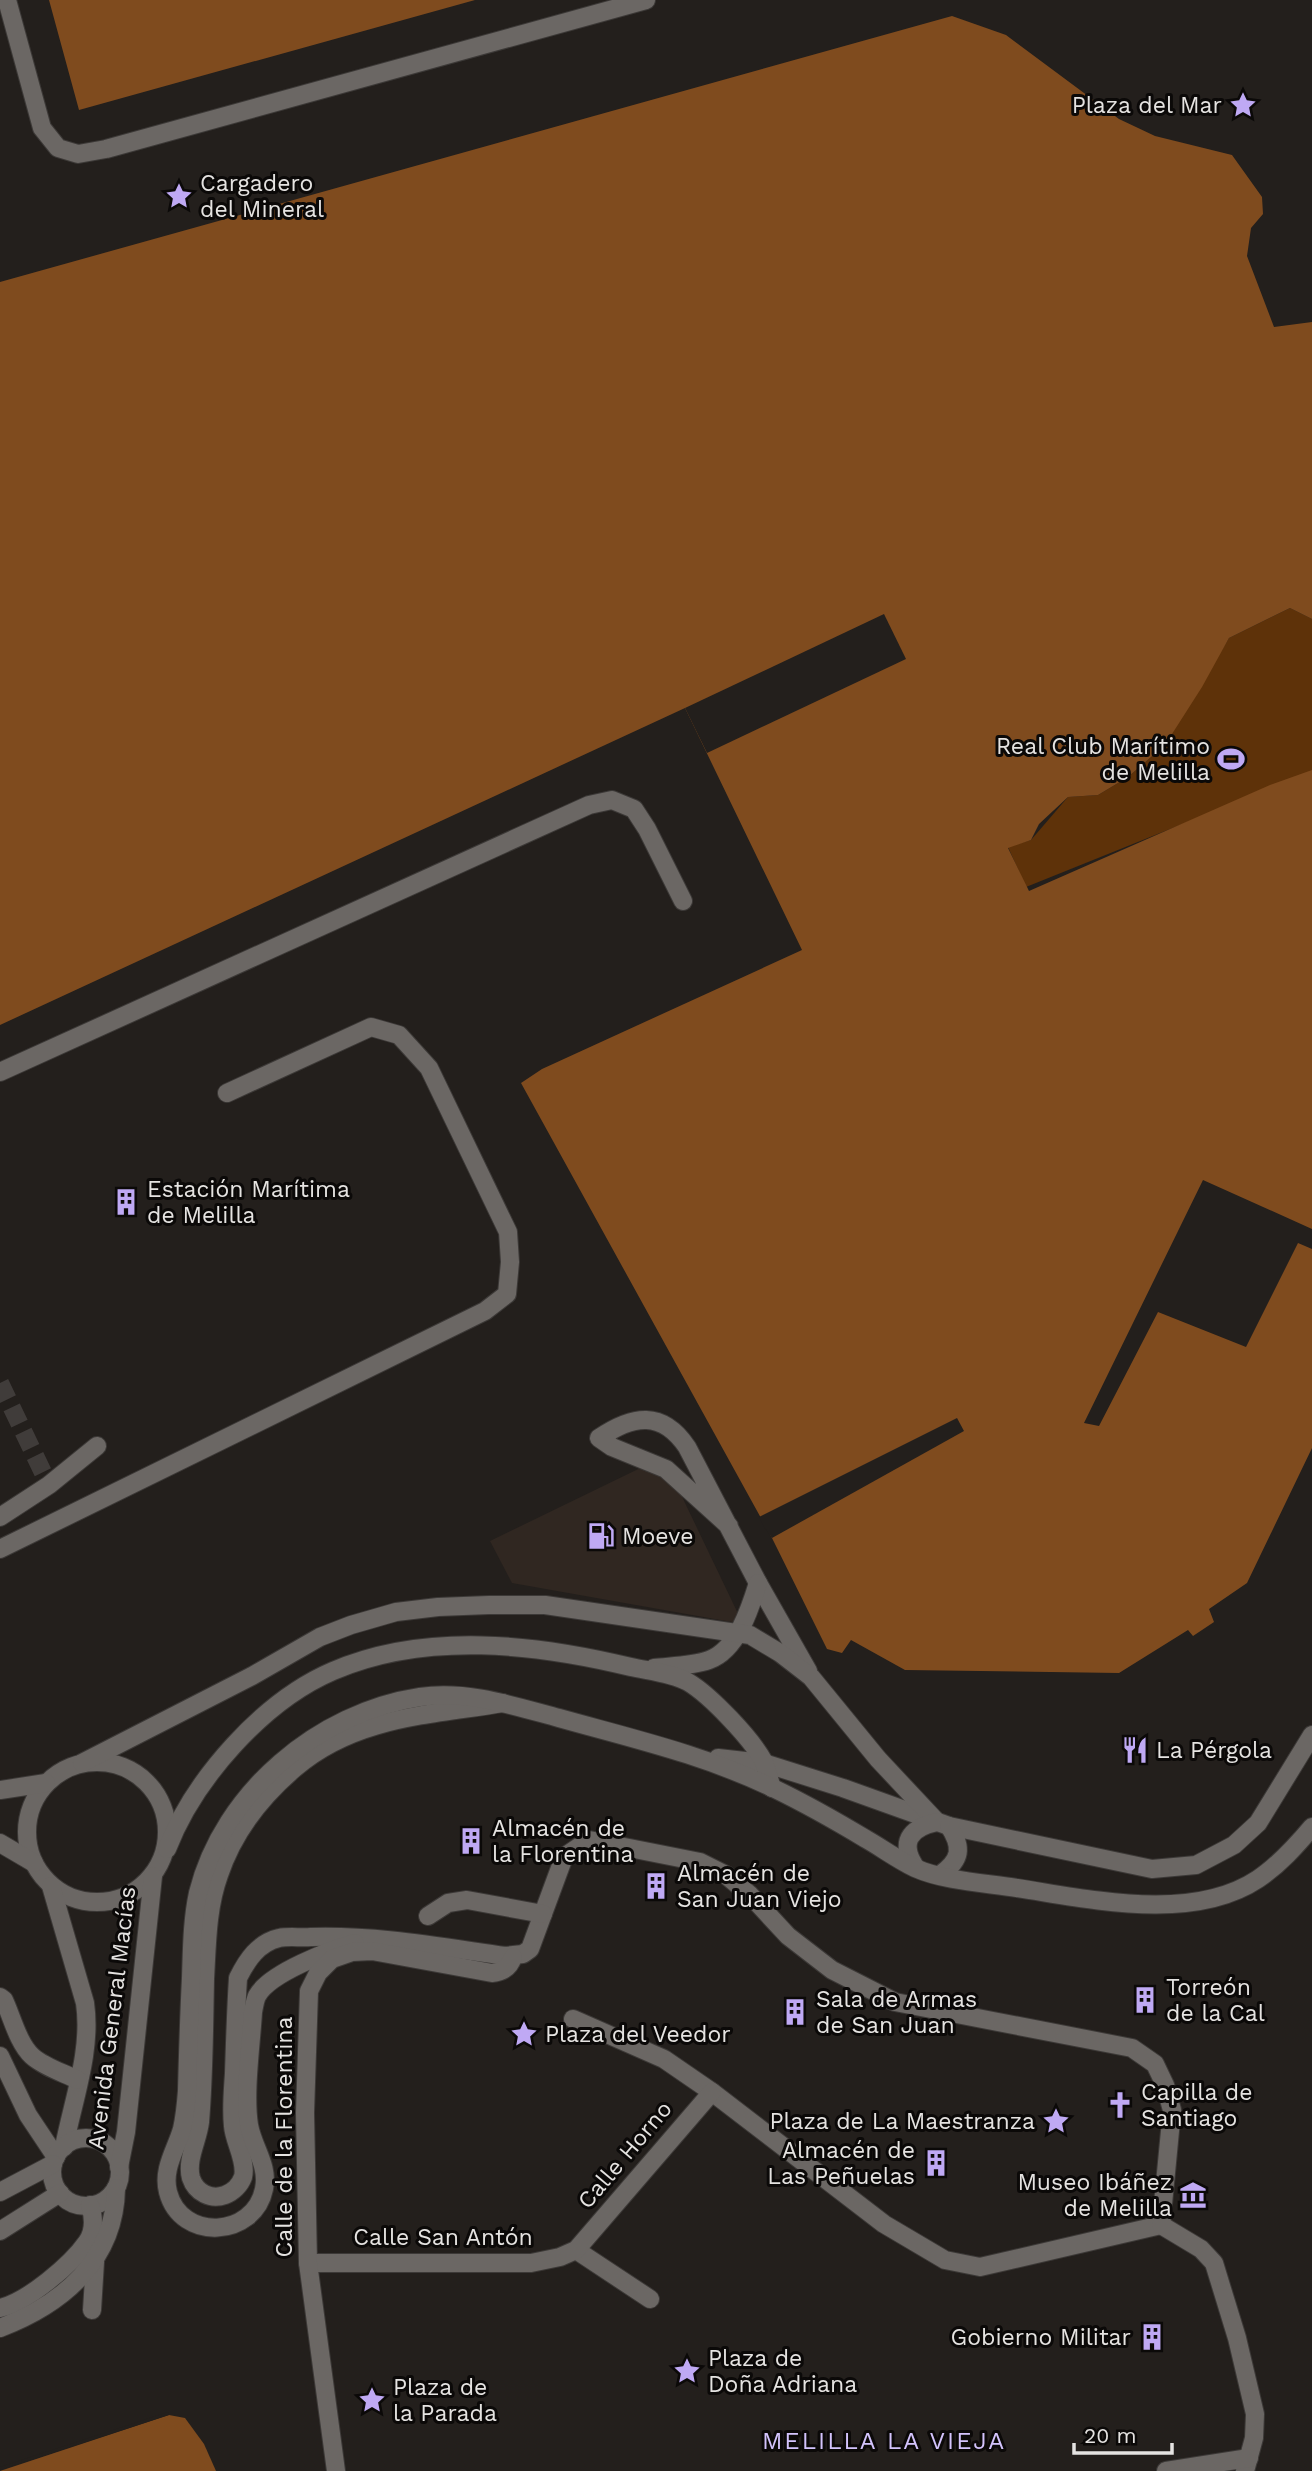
<svg xmlns="http://www.w3.org/2000/svg" width="1312" height="2471" font-family="'Work Sans',sans-serif">
  <rect width="100%" height="100%" fill="#231f1c"/>
  <!-- built -->
  <path fill="#302721" d="M663,1457L743,1624L512,1583L490,1541Z"/>
  <!-- green -->
  <path fill="#5e3209" d="M1290,608L1312,619V772L1026,887L1008,847L1031,840L1068,797L1098,795L1128,777L1165,745L1229,638Z"/>
  <!-- water -->
  <g fill="#7f4b1e">
    <path d="M49,0H475L79,110Z"/>
    <path d="M952,16L1006,35L1119,119L1155,136L1232,155L1262,197L1263,214L1251,228L1247,256L1274,327L1312,322V619L1290,608L1229,638L1202,687L1165,745L1128,777L1098,795L1068,797L1039,824L1031,840L1008,848L1029,891L1270,785L1312,770V1448L1247,1583L1209,1609L1214,1622L1193,1636L1188,1630L1119,1673L905,1670L851,1640L842,1653L827,1649L772,1538L521,1083L542,1069L802,950L685,708L0,1025V282Z"/>
    <path d="M169,2415L185,2418L204,2444L216,2471H0Z"/>
  </g>
  <!-- pier -->
  <g fill="#231f1c">
    <path d="M884,614L906,659L707,753L685,708Z"/>
    <path d="M1203,1180L1312,1229V1249L1298,1243L1246,1347L1158,1312L1099,1426L1084,1423Z"/>
    <path d="M957,1418L964,1431L772,1538L764,1527L759,1517Z"/>
    <path d="M168,2412L169,2415L0,2470V2467Z"/>
  </g>
  <g fill="none" stroke-linecap="round" stroke-linejoin="round">
    <!-- minor-tunnel -->
    <path stroke="#403c3a" stroke-width="18" stroke-dasharray="18 9" stroke-linecap="butt" d="M0,1383L49,1485"/>
    <defs>
      <g id="minor">
        <path d="M7,0L42,128L58,148L78,154L106,149L646,0"/>
        <path d="M0,1072L589,805L612,800L634,809L647,829L683,901"/>
        <path d="M0,1517L49,1485L97,1446"/>
        <path d="M729,1526L666,1469L612,1447L599,1438C633,1415 662,1410 687,1447L758,1583L808,1671"/>
        <path d="M0,1549L485,1311L507,1294L510,1262L508,1232L429,1068L399,1035L371,1027L227,1093"/>
        <path d="M654,1668C671,1666 692,1666 709,1660C737,1650 750,1609 758,1583"/>
        <path d="M503,1703C430,1715 354,1717 295,1768C262,1796 233,1833 219,1875C207,1908 207,1944 205,1979C204,2026 204,2074 200,2122C198,2140 186,2160 191,2178C196,2193 211,2200 225,2195C233,2192 240,2185 243,2177C247,2161 234,2142 233,2126C231,2108 233,2090 234,2073C235,2041 236,2009 238,1978C247,1960 258,1943 279,1938C289,1936 301,1938 311,1937C377,1935 441,1947 505,1956L523,1954L530,1949L564,1857L589,1840L700,1862L726,1875L750,1895L788,1936L832,1970L895,2002L1132,2048L1155,2064L1165,2085L1172,2110L1161,2225"/>
        <path d="M718,1758L764,1763L843,1788L949,1826L1152,1869L1196,1865L1234,1845L1258,1823L1312,1735"/>
        <circle cx="97" cy="1832" r="70"/>
        <path d="M82,1763L252,1676L320,1637L351,1625L396,1612L438,1607L489,1605H545L750,1635L780,1653L811,1677L878,1759L937,1822"/>
        <path d="M0,1790L46,1783"/>
        <path d="M0,1843L34,1863"/>
        <path d="M167,1849C194,1779 263,1701 333,1671C426,1631 536,1644 631,1667C649,1671 672,1673 688,1682C710,1695 752,1739 764,1762C767,1770 769,1779 772,1788"/>
        <path d="M916,1868C899,1843 909,1828 937,1822"/>
        <path d="M940,1875C961,1860 963,1848 949,1826"/>
        <path d="M51,1886L85,2003C92,2051 73,2100 64,2147"/>
        <path d="M428,1916L448,1903L467,1900L543,1914"/>
        <path d="M355,1943C331,1950 269,1973 257,1996C255,2000 254,2007 253,2012C251,2046 244,2093 249,2125C253,2148 269,2165 264,2189C254,2238 181,2242 168,2192C162,2169 176,2150 182,2129C185,2116 186,2104 187,2091C188,2053 189,2016 191,1978C192,1949 192,1921 198,1893C223,1792 319,1712 420,1697C467,1690 514,1706 559,1718C634,1739 705,1755 775,1789C806,1804 836,1821 866,1839C882,1848 898,1860 915,1868C944,1881 986,1883 1017,1888C1090,1899 1192,1923 1258,1879C1279,1865 1296,1846 1312,1827"/>
        <path d="M0,1997L4,2000C12,2017 18,2043 32,2056C44,2067 64,2073 78,2080"/>
        <path d="M573,2019L664,2059L712,2092L884,2224L945,2260L980,2267L1161,2225"/>
        <path d="M0,2056L28,2115L56,2157"/>
        <circle cx="86" cy="2172" r="34"/>
        <path d="M119,2167L126,2132L153,1876"/>
        <path d="M0,2192L53,2164"/>
        <path d="M1161,2225L1201,2249L1214,2263L1237,2338L1255,2414L1254,2438L1245,2471"/>
        <path d="M0,2231L60,2193"/>
        <path d="M576,2250L650,2299"/>
        <path d="M308,2263H531L560,2257L576,2250L712,2092"/>
        <path d="M0,2308C27,2302 71,2265 87,2242C95,2231 94,2218 90,2205"/>
        <path d="M92,2310L95,2262"/>
        <path d="M0,2328C63,2304 115,2260 116,2188"/>
        <path d="M336,2471L308,2263L305,2113L309,1991L318,1973L332,1959L352,1952L372,1951L492,1973C503,1972 510,1967 513,1957"/>
        <path d="M1166,2471L1249,2458"/>
      </g>
    </defs>
    <!-- minor casing -->
    <use href="#minor" stroke="#3c3937" stroke-width="20"/>
    <!-- minor -->
    <use href="#minor" stroke="#6b6764" stroke-width="18"/>
  </g>
  <!-- icons -->
  <defs>
    <symbol id="sight-bare" viewBox="-9 -9 18 18"><path d="M0-6L1.8-2.2L6-1.7L2.9 1.2L3.7 5.4L0 3.3L-3.7 5.4L-2.9 1.2L-6-1.7L-1.8-2.2Z" fill="#bfa9f4" stroke="#0b0908" stroke-width="2.5" paint-order="stroke"/></symbol>
    <symbol id="stadium-bare" viewBox="-9 -9 18 18"><path d="M0-5a6.5 5 0 1 0 0 10a6.5 5 0 1 0 0-10ZM-3.5-1.8h7v3.6h-7Z" fill="#bfa9f4" stroke="#0b0908" stroke-width="2.5" paint-order="stroke"/></symbol>
    <symbol id="building-bare" viewBox="-9 -9 18 18"><path d="M-4-6H4V6H1V3H-1V6H-4ZM-2.5-4.3h1.7v1.8h-1.7ZM.8-4.3h1.7v1.8H.8ZM-2.5-1h1.7V.8h-1.7ZM.8-1h1.7V.8H.8Z" fill="#bfa9f4" stroke="#0b0908" stroke-width="2.5" paint-order="stroke"/></symbol>
    <symbol id="fuel-bare" viewBox="-9 -9 18 18"><path d="M-5.5-6h7V0h2V4h1.3V-2.5L3-4.5l.8-.8L6-3V5H2.5V1h-1V6h-7ZM-4.2-4.7v3.2H.2V-4.7Z" fill="#bfa9f4" stroke="#0b0908" stroke-width="2.5" paint-order="stroke"/></symbol>
    <symbol id="restaurant-bare" viewBox="-9 -9 18 18"><path d="M-5-6h1v4h1v-4h1v4h1v-4h1v5L-1.5 .5V6h-2V.5L-5-1ZM5-6V6H3V1.5H1.5Q1.5-4 5-6Z" fill="#bfa9f4" stroke="#0b0908" stroke-width="2.5" paint-order="stroke"/></symbol>
    <symbol id="church-bare" viewBox="-9 -9 18 18"><path d="M-1.2-6h2.4v3.5h3.3v2.4h-3.3V6h-2.4V-.1h-3.3v-2.4h3.3Z" fill="#bfa9f4" stroke="#0b0908" stroke-width="2.5" paint-order="stroke"/></symbol>
    <symbol id="museum-bare" viewBox="-9 -9 18 18"><path d="M0-6L6-3V-2H-6V-3ZM-5-1h2V3h-2ZM-1-1h2V3h-2ZM3-1h2V3H3ZM-6 4H6V6H-6Z" fill="#bfa9f4" stroke="#0b0908" stroke-width="2.5" paint-order="stroke"/></symbol>
  </defs>
  <g fill-rule="evenodd">
    <use href="#sight-bare" x="1224" y="86" width="38" height="38"/>
    <use href="#sight-bare" x="160" y="177" width="38" height="38"/>
    <use href="#stadium-bare" x="1212" y="740" width="38" height="38"/>
    <use href="#building-bare" x="107" y="1183" width="38" height="38"/>
    <use href="#fuel-bare" x="582" y="1517" width="38" height="38"/>
    <use href="#restaurant-bare" x="1116" y="1731" width="38" height="38"/>
    <use href="#building-bare" x="452" y="1822" width="38" height="38"/>
    <use href="#building-bare" x="637" y="1867" width="38" height="38"/>
    <use href="#building-bare" x="1126" y="1981" width="38" height="38"/>
    <use href="#building-bare" x="776" y="1993" width="38" height="38"/>
    <use href="#sight-bare" x="505" y="2015" width="38" height="38"/>
    <use href="#church-bare" x="1101" y="2086" width="38" height="38"/>
    <use href="#sight-bare" x="1037" y="2102" width="38" height="38"/>
    <use href="#building-bare" x="917" y="2144" width="38" height="38"/>
    <use href="#museum-bare" x="1174" y="2176" width="38" height="38"/>
    <use href="#building-bare" x="1133" y="2318" width="38" height="38"/>
    <use href="#sight-bare" x="668" y="2352" width="38" height="38"/>
    <use href="#sight-bare" x="353" y="2381" width="38" height="38"/>
  </g>
  <g text-anchor="middle" dominant-baseline="central" stroke-width="6" stroke-linejoin="round" paint-order="stroke">
    <!-- poi labels -->
    <g font-size="23" fill="#e5e3e1" stroke="#0b0908" text-anchor="start">
      <text x="1222" y="105" text-anchor="end">Plaza del Mar</text>
      <text x="200" y="183">Cargadero<tspan x="200" dy="26">del Mineral</tspan></text>
      <text x="1210" y="746" text-anchor="end">Real Club Marítimo<tspan x="1210" dy="26">de Melilla</tspan></text>
      <text x="147" y="1189">Estación Marítima<tspan x="147" dy="26">de Melilla</tspan></text>
      <text x="622" y="1536">Moeve</text>
      <text x="1156" y="1750">La Pérgola</text>
      <text x="492" y="1828">Almacén de<tspan x="492" dy="26">la Florentina</tspan></text>
      <text x="677" y="1873">Almacén de<tspan x="677" dy="26">San Juan Viejo</tspan></text>
      <text x="1166" y="1987">Torreón<tspan x="1166" dy="26">de la Cal</tspan></text>
      <text x="816" y="1999">Sala de Armas<tspan x="816" dy="26">de San Juan</tspan></text>
      <text x="545" y="2034">Plaza del Veedor</text>
      <text x="1141" y="2092">Capilla de<tspan x="1141" dy="26">Santiago</tspan></text>
      <text x="1035" y="2121" text-anchor="end">Plaza de La Maestranza</text>
      <text x="915" y="2150" text-anchor="end">Almacén de<tspan x="915" dy="26">Las Peñuelas</tspan></text>
      <text x="1172" y="2182" text-anchor="end">Museo Ibáñez<tspan x="1172" dy="26">de Melilla</tspan></text>
      <text x="1131" y="2337" text-anchor="end">Gobierno Militar</text>
      <text x="708" y="2358">Plaza de<tspan x="708" dy="26">Doña Adriana</tspan></text>
      <text x="393" y="2387">Plaza de<tspan x="393" dy="26">la Parada</tspan></text>
    </g>
    <!-- street labels -->
    <g font-size="23" fill="#e5e3e1" stroke="#0b0908">
      <text transform="translate(112 2018) rotate(-83)">Avenida General Macías</text>
      <text transform="translate(284 2137) rotate(-90)">Calle de la Florentina</text>
      <text transform="translate(625 2155) rotate(-50)">Calle Horno</text>
      <text x="443" y="2237">Calle San Antón</text>
    </g>
    <!-- neighbourhood labels -->
    <g font-size="24" letter-spacing="2" fill="#d3c3fc" stroke="#0b0908">
      <text x="884" y="2441">MELILLA LA VIEJA</text>
    </g>
  </g>
  <!-- scale -->
  <path d="M1074 2443v10h98v-10" fill="none" stroke="#e5e3e1" stroke-width="3.5"/>
  <text x="1084" y="2443" font-size="21" fill="#e5e3e1" stroke="#0b0908" stroke-width="5" paint-order="stroke">20 m</text>
</svg>
